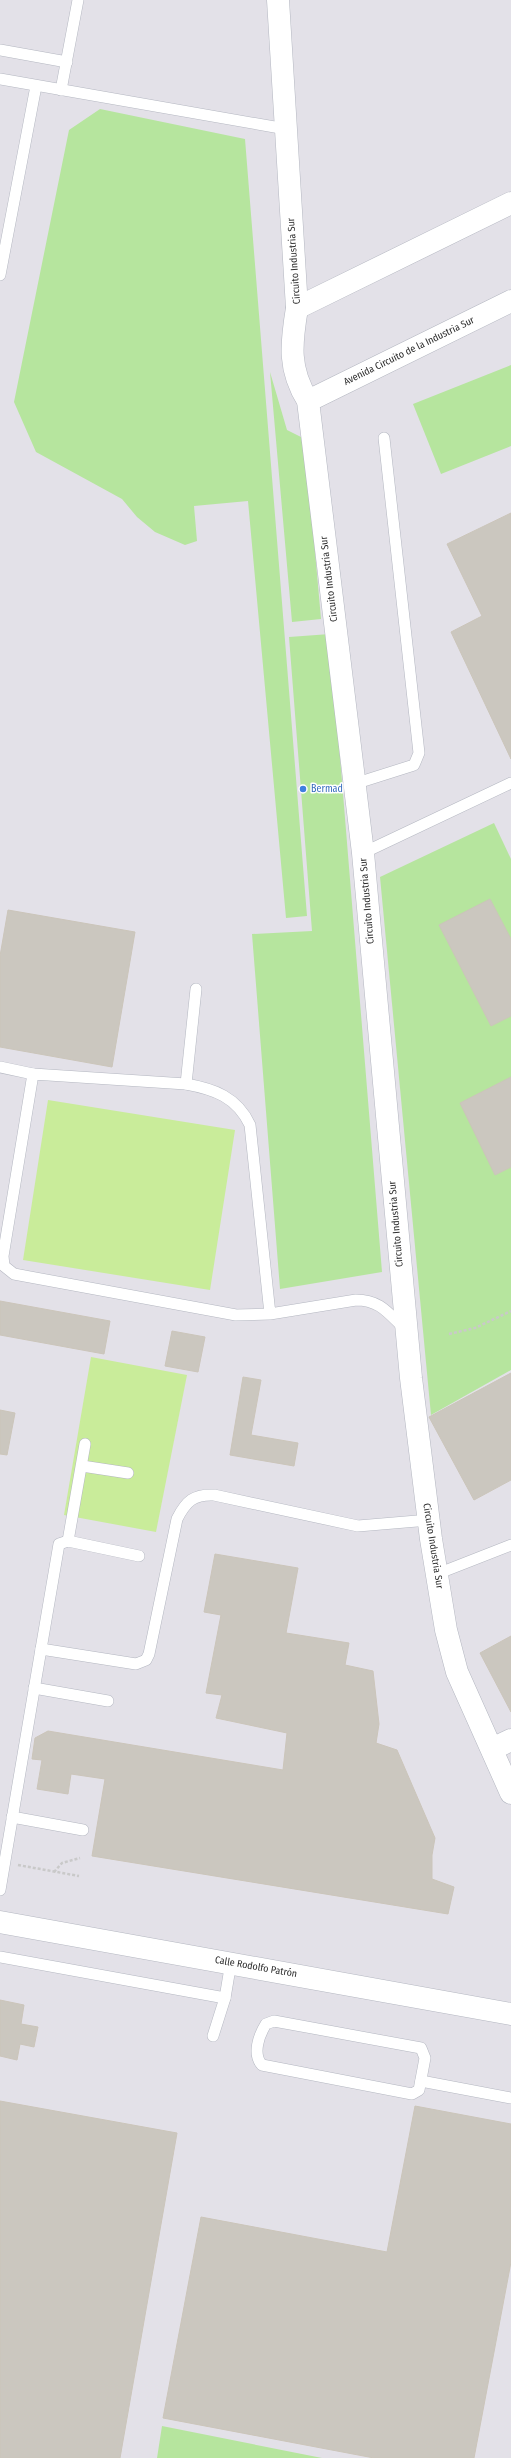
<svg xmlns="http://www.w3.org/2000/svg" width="511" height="2458" font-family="'Fira Sans Condensed',sans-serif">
  <rect width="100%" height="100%" fill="#efe9e1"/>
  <!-- industrial -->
  <rect fill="#e3e1e8" x="0" y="0" width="511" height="2458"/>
  <!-- green -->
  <g fill="#b6e59e">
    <path d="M100,109L245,139L307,916L286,918L248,501L194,506L197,541L185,545L155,532L137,517L122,499L36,452L14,402L69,130Z"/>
    <path d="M511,365V446L441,474L413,404Z"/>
    <path d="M270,372L287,430L305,439L321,619L292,622Z"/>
    <path d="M330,634L382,1272L280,1289L252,934L312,931L289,637Z"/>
    <path d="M494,823L511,859V1370L431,1415L380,877Z"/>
    <path d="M162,2426L322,2458H157Z"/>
  </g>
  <!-- pitch -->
  <g fill="#c9ec9a">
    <path d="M48,1100L235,1130L210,1290L23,1260Z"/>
    <path d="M91,1357L187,1375L156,1532L64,1515Z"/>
  </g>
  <!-- building -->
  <g fill="#cbc7bf" stroke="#cbc5ba">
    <path d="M511,513V759L451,632L482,616L447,544Z"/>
    <path d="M490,899L511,939V1016L491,1026L439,925Z"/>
    <path d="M8,910L135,932L112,1067L0,1047V956Z"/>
    <path d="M511,1077V1167L495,1175L460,1103Z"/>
    <path d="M0,1301L110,1321L104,1354L0,1335Z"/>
    <path d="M172,1331L205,1337L198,1372L165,1366Z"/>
    <path d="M511,1373V1480L474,1500L429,1417Z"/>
    <path d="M243,1377L261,1380L251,1435L298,1443L294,1466L230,1455Z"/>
    <path d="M0,1410L15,1413L7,1455L0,1454Z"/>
    <path d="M215,1554L298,1568L286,1633L349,1643L345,1665L373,1671L379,1724L376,1743L397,1750L435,1838L432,1855V1879L454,1887L448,1914L92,1856L105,1779L71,1774L68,1794L37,1789L42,1760L32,1759L35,1738L48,1731L283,1770L287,1733L216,1718L222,1695L206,1693L221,1615L204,1612Z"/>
    <path d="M511,1636V1712L480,1653Z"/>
    <path d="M0,2000L24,2005L21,2024L38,2027L34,2047L20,2044L17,2060L0,2056Z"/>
    <path d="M0,2101L177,2133L120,2458H0Z"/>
    <path d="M415,2106L511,2124V2262L474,2458H374L163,2418L201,2217L387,2252Z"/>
  </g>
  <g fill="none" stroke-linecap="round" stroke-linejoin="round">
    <defs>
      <g id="lane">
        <path d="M0,50L67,62"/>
        <path d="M0,79L286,129"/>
        <path d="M61,90L78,0"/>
        <path d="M0,275L36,86"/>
        <path d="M354,784L414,765L419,753L384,438"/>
        <path d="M363,853L511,783"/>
        <path d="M0,1067L33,1074"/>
        <path d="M186,1084L196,989"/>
        <path d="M270,1314L250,1125C237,1097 214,1089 186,1084L33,1074L3,1256L4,1266L14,1274L236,1315L270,1314L356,1300C380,1300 388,1313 405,1329"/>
        <path d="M82,1466L128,1473"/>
        <path d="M68,1541L85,1444"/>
        <path d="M437,1574L511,1545"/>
        <path d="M41,1649L59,1544L68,1541L139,1556"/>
        <path d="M34,1688L108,1701"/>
        <path d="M12,1817L83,1830"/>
        <path d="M0,1890L41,1649L136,1664L146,1660L149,1654L177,1519C186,1501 194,1494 214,1495L358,1526L429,1520"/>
        <path d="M0,1957L225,1998"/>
        <path d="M274,2021L421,2048L425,2058L419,2090L412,2094L262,2065C252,2054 259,2035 266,2024Z"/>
        <path d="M213,2036L225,1998L231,1962"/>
        <path d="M421,2081L511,2098"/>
      </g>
      <g id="street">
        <path d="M492,1749L511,1740"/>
        <path d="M0,1922L511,2014"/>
      </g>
      <g id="secondary">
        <path d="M278,0L297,308C291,344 288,369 308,401L363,853L411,1378L431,1539L446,1630L457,1672L511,1793"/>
        <path d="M297,308L511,203"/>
        <path d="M308,401L511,301"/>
      </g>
    </defs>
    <!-- lane casing -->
    <use href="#lane" stroke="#b4b7c1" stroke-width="12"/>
    <!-- street casing -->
    <use href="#street" stroke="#b4b7c1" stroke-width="23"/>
    <!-- secondary casing -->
    <use href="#secondary" stroke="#b4b7c1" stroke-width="23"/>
    <!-- path -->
    <g stroke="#c9c9c9" stroke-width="2.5" stroke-dasharray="3 2" stroke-linecap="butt">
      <path d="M449,1334L475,1328L511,1311"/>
      <path d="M18,1865L79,1876"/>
      <path d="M54,1872L62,1863L80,1858"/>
    </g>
    <!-- lane -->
    <use href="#lane" stroke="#fff" stroke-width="11"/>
    <!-- street -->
    <use href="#street" stroke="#fff" stroke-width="22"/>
    <!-- secondary -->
    <use href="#secondary" stroke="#fff" stroke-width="22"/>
  </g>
  <!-- markers -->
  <circle fill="#3f7fe0" stroke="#fff" stroke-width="1.5" cx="303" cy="789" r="4"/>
  <g text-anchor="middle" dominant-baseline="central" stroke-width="3" stroke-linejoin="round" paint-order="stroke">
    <!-- street labels -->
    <g font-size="10" fill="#2e2e2e" stroke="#fff">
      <text transform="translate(294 261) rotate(-94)">Circuito Industria Sur</text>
      <text transform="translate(409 351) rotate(-26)">Avenida Circuito de la Industria Sur</text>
      <text transform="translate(329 579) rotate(-97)">Circuito Industria Sur</text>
      <text transform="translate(367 901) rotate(-95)">Circuito Industria Sur</text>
      <text transform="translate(396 1224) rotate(-95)">Circuito Industria Sur</text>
      <text transform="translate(433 1546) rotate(81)">Circuito Industria Sur</text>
      <text transform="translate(256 1967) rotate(10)">Calle Rodolfo Patrón</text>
    </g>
    <!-- shop labels -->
    <g font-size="10" fill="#366cbe" stroke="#fff" text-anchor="start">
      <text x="311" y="789">Bermad</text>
    </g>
  </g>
</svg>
